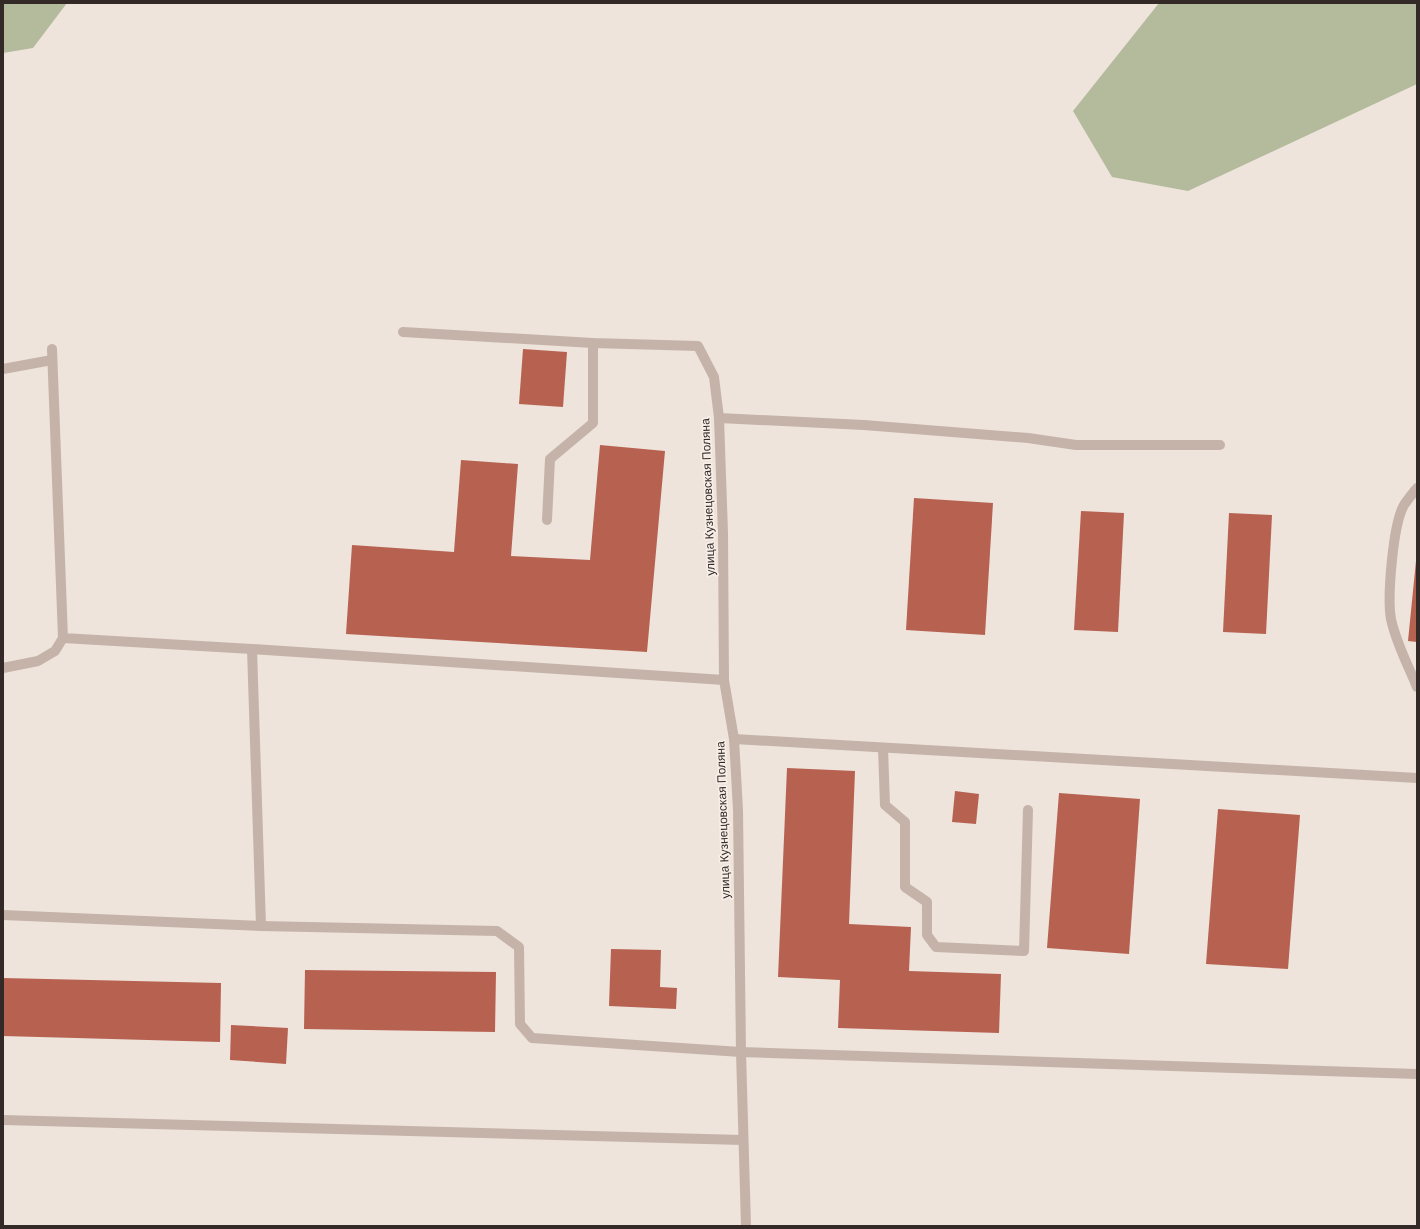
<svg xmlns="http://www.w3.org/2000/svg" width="1420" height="1229" font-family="Helvetica,sans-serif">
  <rect width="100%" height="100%" fill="#eee4db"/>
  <!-- green -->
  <g fill="#b4bb9d">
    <path d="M3,3H67L33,48L3,53Z"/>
    <path d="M1159,3H1417V84L1188,191L1112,177L1073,111Z"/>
  </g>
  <!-- building -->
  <g fill="#b76151">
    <path d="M523,349L567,352L563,407L519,404Z"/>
    <path d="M600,445L665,451L647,652L346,634L352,545L454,552L461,460L518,464L511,556L590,560Z"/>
    <path d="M914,498L993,503L985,635L906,630Z"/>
    <path d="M1081,511L1124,513L1118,632L1074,630Z"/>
    <path d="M1229,513L1272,515L1266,634L1223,632Z"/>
    <path d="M1416,561H1417V642L1408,641Z"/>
    <path d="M787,768L855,771L849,924L911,927L909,971L1001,974L999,1033L838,1028L840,980L778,977Z"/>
    <path d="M955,791L979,794L976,824L952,822Z"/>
    <path d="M1059,793L1140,799L1129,954L1047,948Z"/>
    <path d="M1218,809L1300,815L1288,969L1206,964Z"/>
    <path d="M611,949L661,950L660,987L677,988L676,1009L609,1006Z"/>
    <path d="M305,970L496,972L495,1032L304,1029Z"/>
    <path d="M3,978L221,983L220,1042L3,1036Z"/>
    <path d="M231,1025L288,1028L286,1064L230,1060Z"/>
  </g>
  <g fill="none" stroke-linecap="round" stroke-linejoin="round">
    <!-- minor -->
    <g stroke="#c5b3a9" stroke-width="10">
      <path d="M403,332L593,343L698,346L714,377L719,418L723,533L724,680L734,739L738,810L741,1052L746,1226"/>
      <path d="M52,349L63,638L252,649L724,680"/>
      <path d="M3,369L52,360"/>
      <path d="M719,418L864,425L1028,438L1076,445H1220"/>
      <path d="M1417,488C1413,493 1408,499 1404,505C1393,524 1387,597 1391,619C1396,643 1408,665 1417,687"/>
      <path d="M547,520L550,459L593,423V343"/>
      <path d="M252,649L261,926"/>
      <path d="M3,668L38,661L55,651L63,638"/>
      <path d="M734,739L1417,778"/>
      <path d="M883,748L885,805L905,822V887L927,902V935L936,947L1024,951L1028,810"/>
      <path d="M3,915L261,926L497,931L519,947L520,1024L532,1038L741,1052L1417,1074"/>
      <path d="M3,1120L743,1140"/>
    </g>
  </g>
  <g text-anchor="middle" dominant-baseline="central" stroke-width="3.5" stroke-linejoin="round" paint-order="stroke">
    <!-- street labels -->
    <g font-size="12" fill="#332a28" stroke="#f7eee7">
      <text transform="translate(708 497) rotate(-92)">улица Кузнецовская Поляна</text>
      <text transform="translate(723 820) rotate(-92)">улица Кузнецовская Поляна</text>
    </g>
  </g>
  <!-- border -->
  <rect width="1420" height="1229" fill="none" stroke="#332a28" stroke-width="8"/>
</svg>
